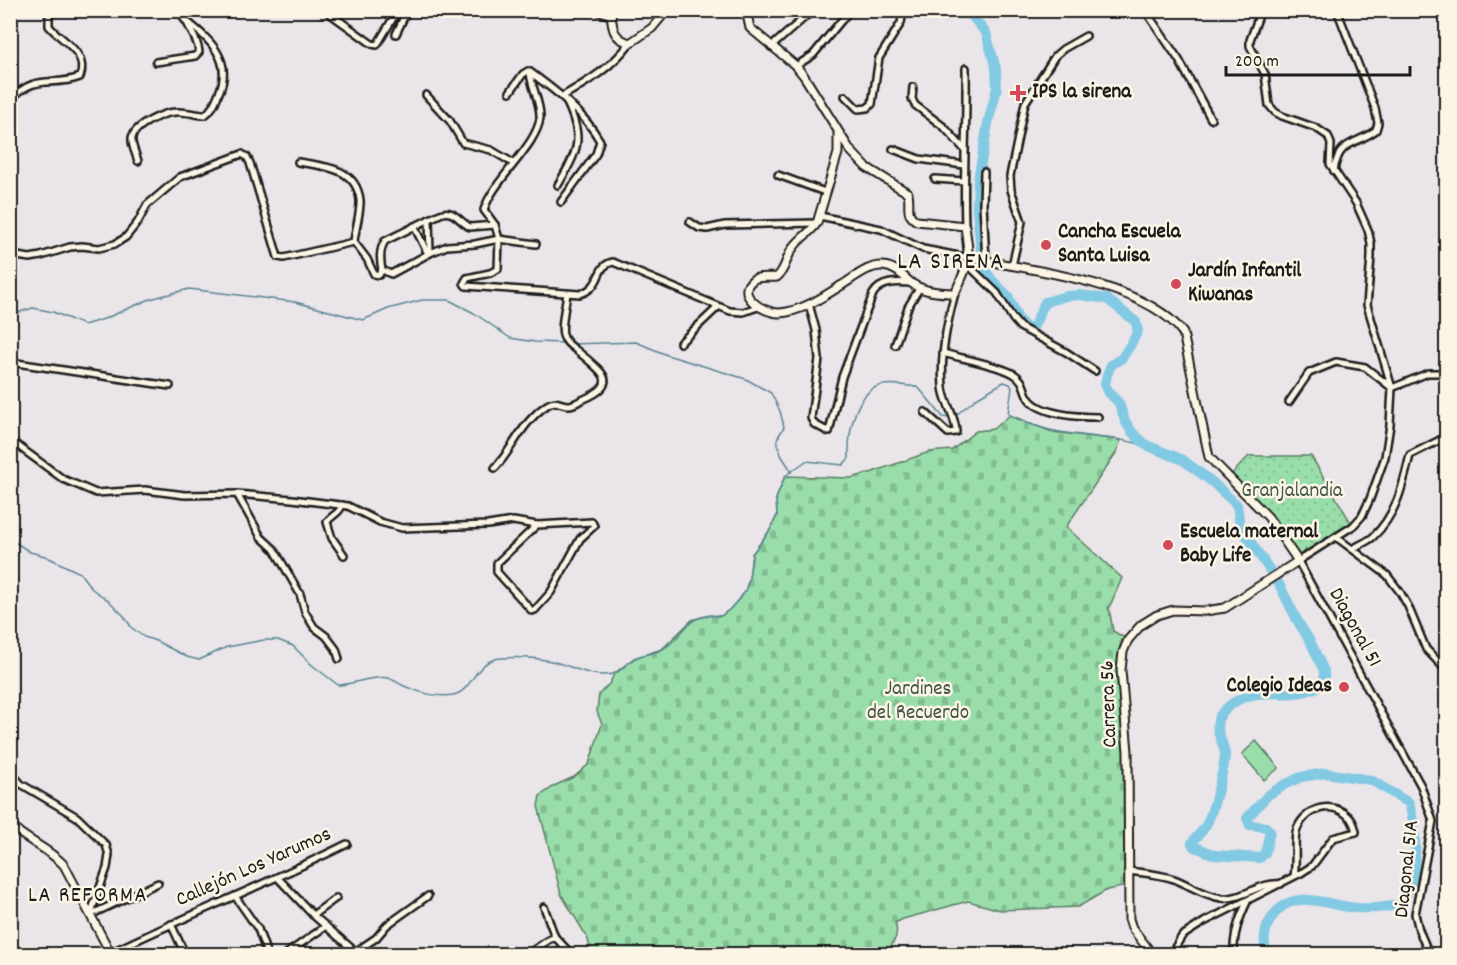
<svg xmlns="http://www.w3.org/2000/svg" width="1457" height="965" font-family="Dekko,sans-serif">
  <defs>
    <pattern id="cemetery-stones" width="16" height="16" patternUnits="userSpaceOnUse" patternTransform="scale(1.5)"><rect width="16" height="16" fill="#99deaa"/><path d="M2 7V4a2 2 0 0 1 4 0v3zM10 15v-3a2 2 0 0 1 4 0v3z" fill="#83be92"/></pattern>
    <pattern id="park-dots" width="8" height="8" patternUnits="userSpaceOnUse" patternTransform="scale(1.5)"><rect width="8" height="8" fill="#99deaa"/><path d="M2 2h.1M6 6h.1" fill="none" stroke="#83be92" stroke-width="1.8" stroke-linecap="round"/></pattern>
  </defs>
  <rect width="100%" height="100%" fill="#e9e5e9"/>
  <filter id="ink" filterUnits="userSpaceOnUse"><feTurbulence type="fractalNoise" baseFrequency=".0167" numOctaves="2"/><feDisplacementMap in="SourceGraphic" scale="12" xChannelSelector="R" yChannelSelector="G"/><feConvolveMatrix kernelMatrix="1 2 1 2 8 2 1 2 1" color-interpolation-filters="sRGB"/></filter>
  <g filter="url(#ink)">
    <!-- cemetery -->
    <path fill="url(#cemetery-stones)" stroke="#5a7d63" stroke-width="1.5" d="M1010,415L1052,432L1121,440L1116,453L1066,527L1122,578L1109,608L1113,631L1128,640L1123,652L1128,886L1107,890L1078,907L1000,910L968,901L903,919L895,923C900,936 893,946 883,954H846L842,952L837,954H592L587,937L561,894L538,806L540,796L556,785L574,777L589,764L602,724L597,712L599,694L610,683L614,674L634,658L662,649L692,620L710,615L721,616L730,609L745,592L749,579L752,554L770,530L777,516L776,499L785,476L851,478L873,472L929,452L952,450L976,431L993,429Z"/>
    <!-- park -->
    <path fill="url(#park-dots)" stroke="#5a7d63" stroke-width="1.5" d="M1249,456H1311L1353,526L1298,561L1274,525L1229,477Z"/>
    <!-- pitch -->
    <path fill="#99deaa" stroke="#5a7d63" stroke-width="1.5" d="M1256,741L1279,768L1264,780L1242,754Z"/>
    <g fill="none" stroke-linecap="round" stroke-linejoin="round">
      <!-- stream -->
      <g stroke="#598493" stroke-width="1.5">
        <path d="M10,315L33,308L53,312L84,325L104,319L150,299L189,289L295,302L363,320L388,309L422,300H449L474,313L510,338L535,342L566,343"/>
        <path d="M571,344L636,342L667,355L746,379L771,393L780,411L784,427L777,439L781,455L792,472"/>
        <path d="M956,415L978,397L1004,382L1010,384L1012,388L1008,414C1041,433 1076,434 1113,439C1124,440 1135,443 1146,445"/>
        <path d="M10,539L30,552L45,556L80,573L92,589L109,601L124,616L132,628L144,637L156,641L187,657L199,660L227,647L264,640H278L293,646L312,665L338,685C354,684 375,675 388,678C393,679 399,684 404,686C419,692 436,698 453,695C473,692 474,660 501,658C516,657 536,658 551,661C570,665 592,679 613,674C622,671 627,663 635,658C643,654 653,654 661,650C687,637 684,611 721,616L730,609L745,592L749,579L752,554L770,530L777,515L776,499L785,476L806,461L843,465L849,458C848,437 853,398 876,387C888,382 905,386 918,387L943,417L949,418"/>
      </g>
      <!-- river -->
      <path stroke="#82c9e3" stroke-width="10" d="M967,10L986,33L996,69L997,88L988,123L978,180L977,209L982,260L984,268L992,280L1008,296L1018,319L1026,328H1033L1045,302L1066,296L1080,295L1107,299L1136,322L1138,331L1131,344L1122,358L1111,365L1107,375L1105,384L1109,393L1119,403L1125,421L1132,432L1146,445L1183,460L1211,481L1237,505L1240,526L1279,584L1297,620L1311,643L1324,671V683C1294,704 1263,683 1233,703C1227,707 1221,712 1218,720C1215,733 1224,742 1225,755C1225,766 1212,815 1206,825C1202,833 1196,836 1192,843L1193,846L1215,855L1260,858L1265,853L1270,831L1266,827L1250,825L1247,818L1268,795L1284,785L1301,777L1326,773L1371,780L1409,803C1418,836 1418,871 1403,903C1388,908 1373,909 1357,908C1326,906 1292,885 1271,919C1264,929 1263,944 1267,954"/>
      <defs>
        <g id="minor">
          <path d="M595,10L611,16"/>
          <path d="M868,10L874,13L880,10"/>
          <path d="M1145,10L1179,60L1211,119"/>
          <path d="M1261,10L1250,40V46L1265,74L1269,105L1275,112L1282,116L1316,128L1328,136L1331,144L1330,164L1356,203L1368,230L1371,243V257L1367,305L1392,388L1390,425L1385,457L1370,499L1362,516L1353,526L1298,561L1421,786L1433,821L1415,914L1419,930L1429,954"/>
          <path d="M329,13L372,44L377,45L398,10"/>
          <path d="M396,34L405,15L411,10"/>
          <path d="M771,47L813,10"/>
          <path d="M156,62L195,56L199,52C198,37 185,26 183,10"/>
          <path d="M796,66L813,55L850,10"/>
          <path d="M913,87L912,99L915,105L944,127L964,149"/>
          <path d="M510,92L523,74L528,71L530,72"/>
          <path d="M426,95L450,121L463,143L491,150L513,163"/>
          <path d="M563,96C589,81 612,67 630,43"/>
          <path d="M845,96L858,109L867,108L872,104L879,58L901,23L903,10"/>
          <path d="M10,100C37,72 51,88 80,77C89,52 61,41 49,26V10"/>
          <path d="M893,149L919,159L964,165"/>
          <path d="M138,161C136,154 131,145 132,138C134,125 165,112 176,112C186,111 196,115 205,115C212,110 215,103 218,95C235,60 209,39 184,19"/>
          <path d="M298,162C323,166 356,167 360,200C361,211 355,230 354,242L367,259L374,274L379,275L382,270"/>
          <path d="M1334,171C1339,139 1355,146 1376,130L1378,123L1375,108L1337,10"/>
          <path d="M984,172L983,204L986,261"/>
          <path d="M778,175L825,192"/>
          <path d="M935,179L964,181"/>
          <path d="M558,185C577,152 585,140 567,103"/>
          <path d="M561,202L596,154L600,141C583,111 557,92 530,72C531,87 541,103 540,118C537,146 493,180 484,210L495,225L499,239L498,269L490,273L467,278L464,283L466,286L580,294C604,286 594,266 613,262L730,311L743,312L758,307"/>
          <path d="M820,216L881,229L923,249L969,258"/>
          <path d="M429,219L430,253"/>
          <path d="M690,222L699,228L707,229L725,225L817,223"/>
          <path d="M414,226L428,254"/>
          <path d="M965,226C963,173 967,121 966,68"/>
          <path d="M10,255L30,258L41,256L70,247L82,246L99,248L115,244L126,237L138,222L147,205L180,177L242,154L247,157L250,163L278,257L284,258L354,242"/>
          <path d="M968,265L997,293L1013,319L1020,327L1066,352L1095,371"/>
          <path d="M1012,266L1022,222L1011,190L1010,176L1025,103L1055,56L1063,49L1086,36"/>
          <path d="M382,270L391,274L430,253L447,246L475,244L499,239L536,244"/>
          <path d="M382,270C380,260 379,250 385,241L440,214C454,208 459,222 470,227L495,225"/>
          <path d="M809,304L816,330L819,359L811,418L814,424L829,432L842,377L873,294C881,281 897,282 911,283"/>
          <path d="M680,343L718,307"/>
          <path d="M895,345L908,307L920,287"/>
          <path d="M943,353C960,358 1001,366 1014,374C1025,381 1023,388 1028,397C1038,415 1080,417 1098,417"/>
          <path d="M10,362L170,386"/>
          <path d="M1289,402L1309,373L1336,362L1365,367L1392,388L1428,373H1440L1446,371"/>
          <path d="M925,412L948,433L956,432C956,416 944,402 943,387C940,355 947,323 955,293"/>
          <path d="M10,440L63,479L96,493L145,490L185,495L237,494L292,499L348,506L380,522L402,528L488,525L513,521L537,525L592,522L594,526L580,539L551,592L535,610L532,611L497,572V563L537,525"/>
          <path d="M495,468C514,447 522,422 547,405C556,399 560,405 569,405C573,405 578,402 582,400C596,394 615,385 598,369C561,333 557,351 567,294"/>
          <path d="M237,494L261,537L274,549L284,566L300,594L305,612L314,627L326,636L336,649L339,659"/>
          <path d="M342,505C340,514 331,515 327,522L332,538L344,555"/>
          <path d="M1336,537L1387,575L1400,592L1408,606L1426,649L1446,670"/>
          <path d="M1352,549C1359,545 1367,542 1373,537C1397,514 1403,485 1410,455L1446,437"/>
          <path d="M10,762L15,777L21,784L77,817L106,845L109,855L107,868L90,915"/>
          <path d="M1128,871C1144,873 1159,874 1174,879C1190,885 1205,896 1222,898C1243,900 1261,881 1281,884"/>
          <path d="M278,878L313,915L358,954"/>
          <path d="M235,896L258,929L267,954"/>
          <path d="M544,907L555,937L571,954"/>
          <path d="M90,915L158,883"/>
          <path d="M313,915L336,898"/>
          <path d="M171,924L185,954"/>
          <path d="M355,952L376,938L387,925L428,896"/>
          <path d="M110,953C188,915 269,883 347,844"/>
          <path d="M286,954L326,926"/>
          <path d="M528,954L548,940L555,937"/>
          <path d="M1171,954L1182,936L1204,922L1301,873L1312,866L1333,838L1356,832C1355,827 1353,822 1351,819C1334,799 1306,807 1297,829C1293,838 1297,862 1294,876"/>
          <path d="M1234,954C1233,935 1239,919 1247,902"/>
        </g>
        <g id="tertiary">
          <path d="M611,10C612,27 612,38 630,43L652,28L667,10"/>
          <path d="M746,10L750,28L796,66L804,76L850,150L866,167L908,193C911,205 904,214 917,221L965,226C970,261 970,261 955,293C940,293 922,292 910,282C902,275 895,267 883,266C868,265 854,278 842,285C823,297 801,312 779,313C763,313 733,294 754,279C761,276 770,278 777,277C786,269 786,257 793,248C800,238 810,233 817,223L838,153V131"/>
          <path d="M969,258C1028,269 1147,283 1183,333L1209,457L1268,517L1298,561L1225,608L1205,611L1173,610L1157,615L1141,625L1128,640L1123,652L1121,670L1128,752L1129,919L1132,928L1152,954"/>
          <path d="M10,825C27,841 48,848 64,865L111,954"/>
        </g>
      </defs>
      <!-- minor casing -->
      <use href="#minor" stroke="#1c1c1c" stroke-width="10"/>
      <!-- tertiary casing -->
      <use href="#tertiary" stroke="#1c1c1c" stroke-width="11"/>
      <!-- minor -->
      <use href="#minor" stroke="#fcf5e5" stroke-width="5"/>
      <!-- tertiary -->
      <use href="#tertiary" stroke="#fcf5e5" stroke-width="7"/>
    </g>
  </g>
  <!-- markers -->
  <g fill="#d1495b" stroke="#fcf5e5" stroke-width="2">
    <path d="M1015 84h6v6h6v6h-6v6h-6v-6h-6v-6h6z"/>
    <circle cx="1046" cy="245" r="6"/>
    <circle cx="1176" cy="284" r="6"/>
    <circle cx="1168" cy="545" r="6"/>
    <circle cx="1344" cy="687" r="6"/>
  </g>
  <g text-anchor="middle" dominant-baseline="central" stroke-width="5" stroke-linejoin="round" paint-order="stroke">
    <!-- poi labels -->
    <g font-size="21" font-weight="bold" fill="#1c1c1c" stroke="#fcf5e5" text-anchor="start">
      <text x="1032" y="93">IPS la sirena</text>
      <text x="1058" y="233">Cancha Escuela<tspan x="1058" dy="24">Santa Luisa</tspan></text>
      <text x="1188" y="272">Jardín Infantil<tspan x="1188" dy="24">Kiwanas</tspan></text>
      <text x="1180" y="533">Escuela maternal<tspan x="1180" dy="24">Baby Life</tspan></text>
      <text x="1332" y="687" text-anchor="end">Colegio Ideas</text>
    </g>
    <!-- park labels -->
    <g font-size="21" fill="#425647" stroke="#fcf5e5">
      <text x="1292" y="492">Granjalandia</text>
      <text x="918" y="690">Jardines<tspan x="918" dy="24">del Recuerdo</tspan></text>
    </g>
    <!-- street labels -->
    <g font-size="21" fill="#1c1c1c" stroke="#fcf5e5">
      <text transform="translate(1354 628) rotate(61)">Diagonal 51</text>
      <text transform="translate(1110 704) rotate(-92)">Carrera 56</text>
      <text transform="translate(254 868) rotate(-24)">Callejón Los Yarumos</text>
      <text transform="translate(1408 869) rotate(-84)">Diagonal 51A</text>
    </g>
    <!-- neighbourhood labels -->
    <g font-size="22" letter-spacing="1.5" fill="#1c1c1c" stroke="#fcf5e5">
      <text x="88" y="896">LA REFORMA</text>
    </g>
    <!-- quarter labels -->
    <g font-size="24" letter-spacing="1.5" fill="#1c1c1c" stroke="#fcf5e5">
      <text x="951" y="263">LA SIRENA</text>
    </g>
  </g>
  <!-- margin -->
  <rect width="1457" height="965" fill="none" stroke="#fcf5e5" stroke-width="36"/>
  <rect x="18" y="18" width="1421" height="929" fill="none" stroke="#1c1c1c" stroke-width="2" filter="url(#ink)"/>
  <!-- scale -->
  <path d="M1226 66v9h184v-9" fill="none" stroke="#1c1c1c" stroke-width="3"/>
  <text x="1235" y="66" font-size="18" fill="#1c1c1c" stroke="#fcf5e5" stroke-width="4.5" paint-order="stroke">200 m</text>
</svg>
